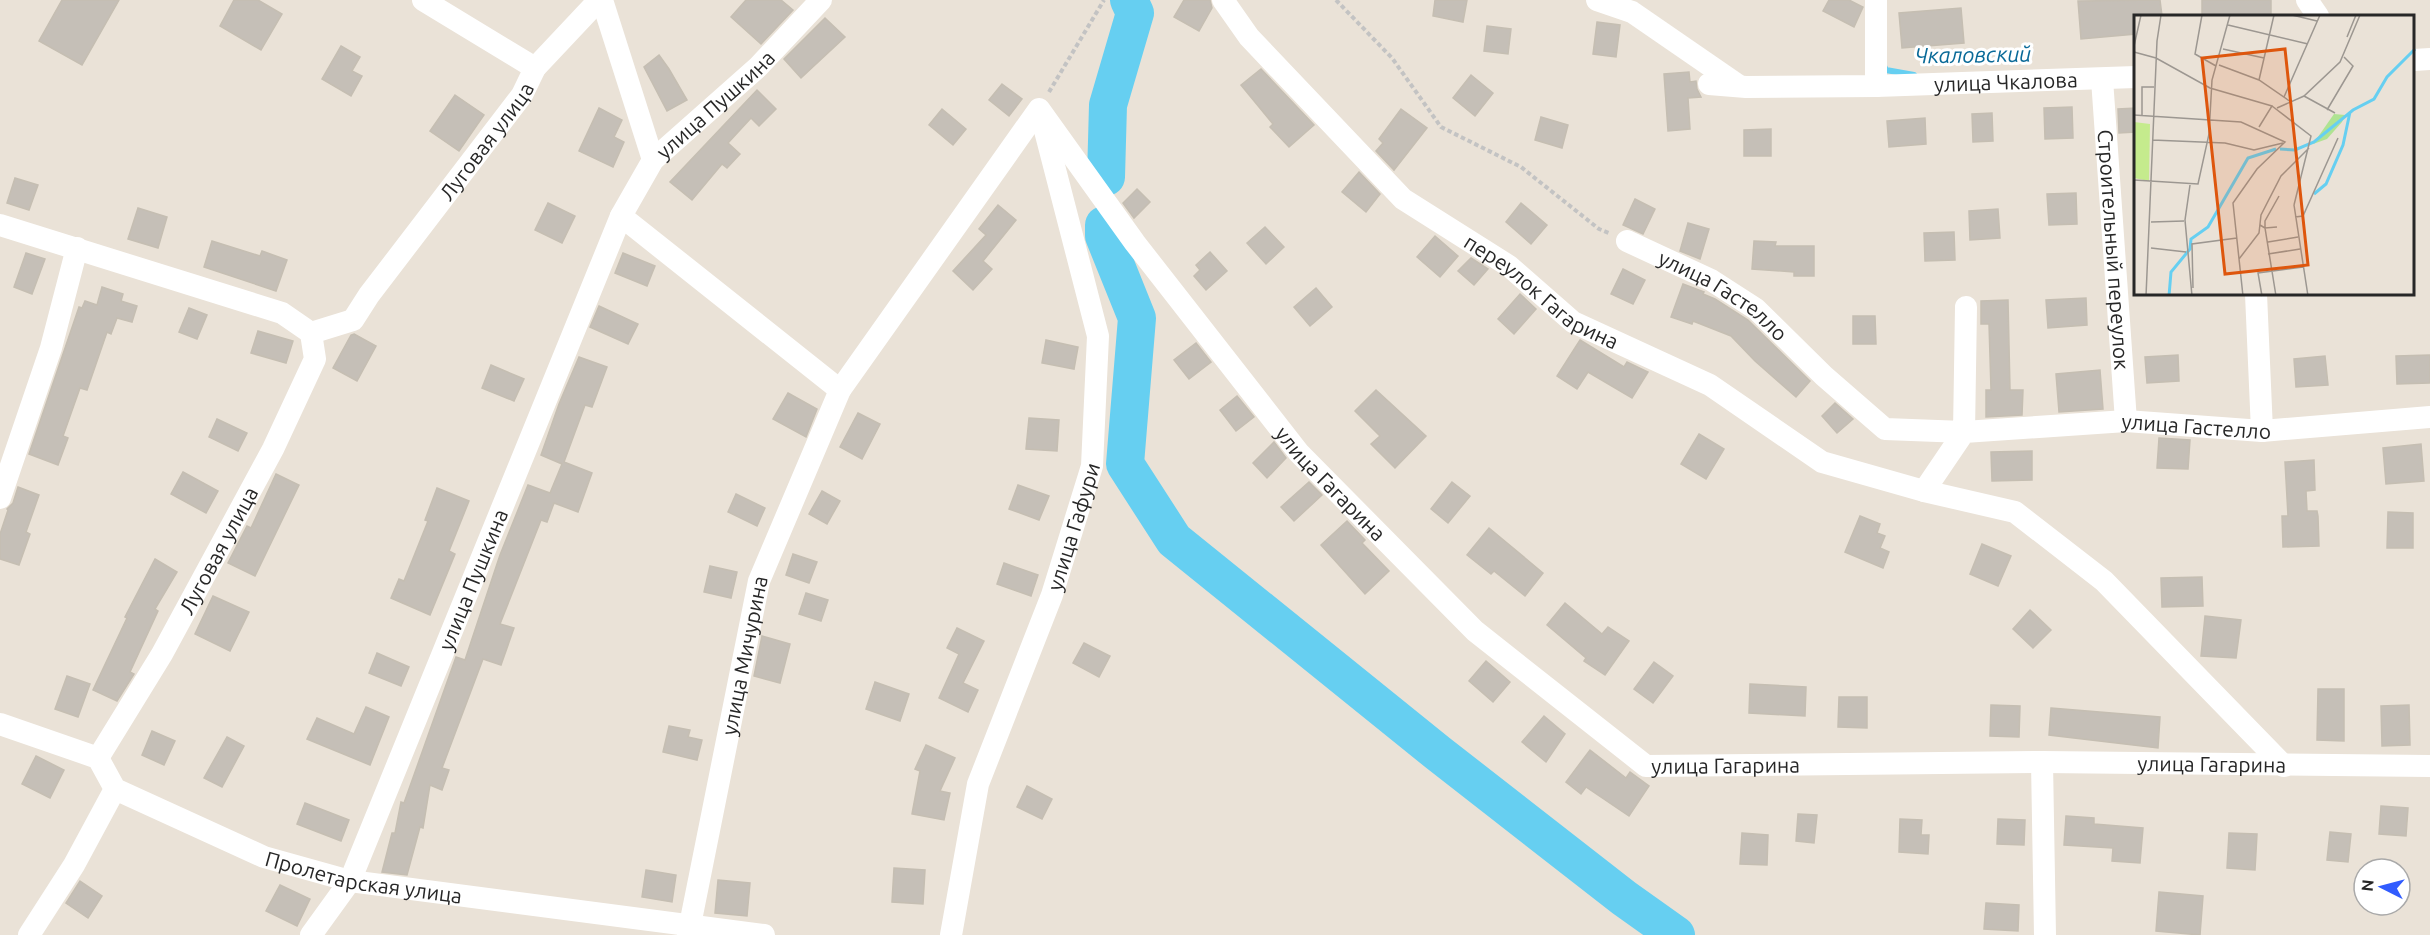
<svg xmlns="http://www.w3.org/2000/svg" width="2430" height="935" font-family="Ubuntu,sans-serif">
  <rect width="100%" height="100%" fill="#eae2d7"/>
  <g fill="none" stroke-linecap="round" stroke-linejoin="round">
    <!-- stream -->
    <path stroke="#66cff1" stroke-width="6" d="M1883,64L1886,70L1914,75"/>
    <!-- river -->
    <g stroke="#66cff1" stroke-width="38">
      <path d="M1106,177L1108,105L1135,13L1129,0"/>
      <path d="M1104,225V236L1137,318L1125,464L1174,540L1438,753L1624,898L1676,935"/>
    </g>
  </g>
  <!-- building -->
  <g fill="#c5bfb7" stroke="#c5beb2" stroke-width="1.5">
    <path d="M62,0H119L82,65L39,41Z"/>
    <path d="M234,0H258L282,14L261,50L220,26Z"/>
    <path d="M746,0H781L793,10L761,44L731,17Z"/>
    <path d="M1184,0H1210L1212,8L1199,31L1174,17Z"/>
    <path d="M1435,0H1467L1463,22L1433,16Z"/>
    <path d="M1829,0H1849L1863,7L1854,27L1823,11Z"/>
    <path d="M2160,0L2162,16H2136V34L2081,39L2078,1Z"/>
    <rect x="2202" y="0" width="69" height="16"/>
    <path d="M1961,8L1964,43L1902,48L1899,13Z"/>
    <path d="M825,18L845,37L801,78L784,59Z"/>
    <path d="M1597,22L1620,25L1616,57L1593,54Z"/>
    <path d="M1487,26L1511,29L1508,54L1484,51Z"/>
    <path d="M341,46L360,57L352,71L362,76L351,96L322,79Z"/>
    <path d="M659,55L669,69L687,100L667,111L644,67Z"/>
    <path d="M1261,69L1314,125L1289,147L1270,127L1273,124L1241,85Z"/>
    <path d="M1689,72L1690,82L1696,81L1697,89L1701,97L1688,98L1690,129L1668,131L1664,74Z"/>
    <path d="M1471,75L1493,93L1475,116L1453,98Z"/>
    <path d="M1002,84L1022,99L1009,116L989,100Z"/>
    <path d="M757,90L776,109L759,126L751,118L728,143L740,154L727,168L722,164L692,200L670,182Z"/>
    <path d="M455,95L484,115L459,151L430,131Z"/>
    <path d="M2072,107L2073,138L2045,139L2044,108Z"/>
    <path d="M599,108L622,120L614,137L624,142L613,167L579,151Z"/>
    <path d="M2136,108V132L2119,133L2118,109Z"/>
    <path d="M942,109L966,129L953,145L929,125Z"/>
    <path d="M1401,109L1427,128L1394,170L1376,151L1383,143L1379,139Z"/>
    <path d="M1992,113L1993,141L1973,142L1972,114Z"/>
    <path d="M1541,117L1568,125L1562,148L1535,140Z"/>
    <path d="M1925,118L1926,144L1889,147L1887,121Z"/>
    <path d="M1771,129V156H1744V130Z"/>
    <path d="M1359,172L1380,194L1366,212L1342,192Z"/>
    <path d="M15,178L38,185L29,210L7,203Z"/>
    <path d="M1137,189L1150,202L1134,218L1123,203Z"/>
    <path d="M2076,193L2077,224L2049,225L2047,194Z"/>
    <path d="M1635,199L1655,209L1643,234L1623,225Z"/>
    <path d="M548,203L575,216L562,243L535,230Z"/>
    <path d="M1521,203L1547,225L1531,244L1506,222Z"/>
    <path d="M998,205L1016,220L983,261L992,269L973,290L953,271L986,235L979,229Z"/>
    <path d="M138,208L167,217L158,248L128,239Z"/>
    <path d="M1998,209L2000,238L1970,240L1969,211Z"/>
    <path d="M1688,223L1709,229L1700,259L1680,251Z"/>
    <path d="M1265,227L1284,247L1266,264L1247,243Z"/>
    <path d="M1954,232L1955,260L1925,261L1924,233Z"/>
    <path d="M1435,236L1458,256L1440,277L1417,257Z"/>
    <path d="M212,241L260,256L262,251L287,260L276,291L204,267Z"/>
    <path d="M1754,241L1776,242L1775,246H1814V276H1794V272L1752,269Z"/>
    <path d="M1210,252L1227,271L1206,290L1194,276L1200,270L1196,265Z"/>
    <path d="M26,253L45,259L32,294L14,287Z"/>
    <path d="M623,253L655,266L647,286L615,273Z"/>
    <path d="M1471,258L1488,269L1474,285L1458,271Z"/>
    <path d="M1623,269L1645,280L1633,304L1611,294Z"/>
    <path d="M1683,284L1704,292L1703,294L1715,299L1748,320L1810,381L1796,397L1755,361L1731,336L1693,321L1692,324L1671,317Z"/>
    <path d="M102,287L123,294L121,301L137,306L132,322L117,318L111,334L107,332L87,390L80,388L63,436L68,438L58,465L29,454L79,307L82,308L85,301L97,305Z"/>
    <path d="M1316,288L1332,307L1310,326L1294,307Z"/>
    <path d="M1520,294L1536,309L1514,334L1498,319Z"/>
    <path d="M2086,298L2087,325L2048,328L2046,300Z"/>
    <path d="M2008,300L2010,390H2023L2022,415L1986,417V390H1991L1989,324H1981V301Z"/>
    <path d="M599,306L638,324L628,344L590,327Z"/>
    <path d="M189,308L207,315L197,339L179,332Z"/>
    <path d="M1853,316H1875L1876,344H1853Z"/>
    <path d="M258,331L293,341L286,363L251,353Z"/>
    <path d="M354,334L376,346L357,381L333,368L351,335Z"/>
    <path d="M1046,340L1078,347L1074,369L1042,363Z"/>
    <path d="M1580,340L1624,367L1627,362L1648,372L1632,398L1588,372L1577,389L1557,376Z"/>
    <path d="M1196,343L1211,362L1189,379L1174,360Z"/>
    <path d="M2178,355L2179,381L2147,383L2145,357Z"/>
    <path d="M2430,355V383L2397,384L2396,356Z"/>
    <path d="M2325,356L2328,385L2296,387L2294,359Z"/>
    <path d="M579,357L607,367L592,407L585,405L564,462L592,473L578,512L554,503L547,522L541,520L500,624L514,628L501,665L483,659L442,768L449,770L442,790L430,785L423,828L420,827L407,875L382,872L392,833H395L401,802L404,803L456,657L465,660L500,555L528,485L550,493L562,464L541,455L559,404Z"/>
    <path d="M491,365L524,379L514,401L482,388Z"/>
    <path d="M2100,370L2103,409L2059,412L2056,374Z"/>
    <path d="M1376,390L1426,436L1395,468L1371,444L1380,436L1355,411Z"/>
    <path d="M788,393L817,409L806,437L773,419Z"/>
    <path d="M1237,396L1254,417L1236,431L1220,410Z"/>
    <path d="M1835,403L1853,419L1837,433L1822,416Z"/>
    <path d="M858,413L880,424L862,459L840,447Z"/>
    <path d="M1029,418L1059,420L1057,451L1026,449Z"/>
    <path d="M217,419L247,433L238,451L209,437Z"/>
    <path d="M1699,434L1724,449L1706,479L1681,464Z"/>
    <path d="M2159,438L2190,440L2188,469L2157,468Z"/>
    <path d="M1274,442L1286,458L1267,478L1253,463Z"/>
    <path d="M2421,444L2424,481L2386,484L2383,448Z"/>
    <path d="M2032,451V480L1992,481L1991,452Z"/>
    <path d="M2314,460L2315,490L2306,491L2307,511H2317L2318,516L2319,546L2283,547L2282,516H2288L2285,462Z"/>
    <path d="M183,472L218,491L206,513L171,494Z"/>
    <path d="M276,474L299,485L255,576L228,563L247,526L251,528Z"/>
    <path d="M1309,482L1322,495L1294,521L1281,507Z"/>
    <path d="M1452,482L1470,496L1448,523L1431,509Z"/>
    <path d="M1018,485L1049,496L1039,520L1009,509Z"/>
    <path d="M18,487L39,495L26,532L30,534L19,565L0,559V534L8,510L7,509L13,503Z"/>
    <path d="M437,488L469,501L449,551L455,554L430,615L391,598L399,579L404,581L428,521L425,520Z"/>
    <path d="M822,491L840,501L827,524L809,514Z"/>
    <path d="M736,494L765,508L757,526L728,512Z"/>
    <path d="M2388,512L2413,513V548H2387Z"/>
    <path d="M1860,516L1880,524L1877,533L1885,536L1880,548L1889,552L1883,568L1845,552Z"/>
    <path d="M1347,521L1365,540L1362,543L1389,571L1365,594L1321,545Z"/>
    <path d="M1489,528L1543,573L1525,596L1494,571L1491,574L1467,555Z"/>
    <path d="M1982,544L2011,556L1998,586L1970,574Z"/>
    <path d="M793,554L817,562L809,583L786,575Z"/>
    <path d="M155,559L177,572L155,609L158,611L130,672L134,674L117,701L93,690L127,618L125,617Z"/>
    <path d="M1004,563L1038,575L1031,596L997,584Z"/>
    <path d="M710,566L737,572L731,598L704,592Z"/>
    <path d="M2202,577L2203,606L2162,607L2161,578Z"/>
    <path d="M806,593L828,600L821,621L799,614Z"/>
    <path d="M213,596L249,612L230,651L195,634Z"/>
    <path d="M1565,603L1602,634L1608,627L1629,641L1605,675L1584,661L1586,658L1547,625Z"/>
    <path d="M2030,610L2051,630L2033,648L2013,629Z"/>
    <path d="M2205,616L2241,620L2236,658L2201,656Z"/>
    <path d="M957,628L984,641L963,683L978,690L968,712L939,698L959,654L947,648Z"/>
    <path d="M762,636L790,644L780,683L754,676Z"/>
    <path d="M1084,643L1110,656L1099,677L1073,663Z"/>
    <path d="M377,653L409,667L401,686L369,673Z"/>
    <path d="M1486,661L1510,682L1493,702L1469,681Z"/>
    <path d="M1654,662L1673,676L1653,703L1634,689Z"/>
    <path d="M67,676L90,684L78,717L55,709Z"/>
    <path d="M875,682L909,694L900,721L866,709Z"/>
    <path d="M1750,684L1806,687L1805,716L1749,713Z"/>
    <path d="M2318,689H2344V741L2317,740Z"/>
    <path d="M1839,697H1867V728L1838,727Z"/>
    <path d="M1991,705L2020,706L2019,737L1990,736Z"/>
    <path d="M2409,705L2410,745L2382,746L2381,706Z"/>
    <path d="M366,707L389,717L370,765L307,739L317,718L354,734Z"/>
    <path d="M2051,708L2160,717L2158,748L2049,735Z"/>
    <path d="M1544,716L1565,734L1546,762L1522,742Z"/>
    <path d="M669,726L690,730L688,737L702,740L697,760L663,752Z"/>
    <path d="M152,731L175,741L164,765L142,755Z"/>
    <path d="M227,737L244,746L222,787L204,778Z"/>
    <path d="M926,745L955,758L940,791L950,793L944,820L912,814L920,771L915,769Z"/>
    <path d="M1590,750L1626,778L1630,772L1649,786L1629,816L1586,787L1581,794L1566,782Z"/>
    <path d="M36,756L64,770L50,798L22,784Z"/>
    <path d="M1027,786L1052,799L1042,819L1017,807Z"/>
    <path d="M305,803L349,820L341,841L297,824Z"/>
    <path d="M2381,806L2408,808L2406,836L2379,834Z"/>
    <path d="M1798,814L1817,815L1814,843L1796,841Z"/>
    <path d="M2066,816L2094,818V824L2143,828L2140,863L2112,861L2113,848L2064,845Z"/>
    <path d="M1900,819L1922,820L1921,835H1929L1928,854L1899,852Z"/>
    <path d="M1998,819L2025,820L2024,845L1997,844Z"/>
    <path d="M2330,832L2351,834L2348,862L2327,860Z"/>
    <path d="M1742,833L1768,835L1767,865L1740,864Z"/>
    <path d="M2229,833L2257,834L2255,870L2227,868Z"/>
    <path d="M894,868L925,870L923,904L892,902Z"/>
    <path d="M646,870L676,875L672,902L642,897Z"/>
    <path d="M718,880L750,883L747,916L715,913Z"/>
    <path d="M80,881L102,896L88,918L66,903Z"/>
    <path d="M280,885L310,899L297,926L266,911Z"/>
    <path d="M2159,892L2203,896L2200,935L2156,931Z"/>
    <path d="M1986,903L2019,905L2018,931L1984,929Z"/>
  </g>
  <g fill="none" stroke-linecap="round" stroke-linejoin="round">
    <!-- path -->
    <g stroke="#c3c3c3" stroke-width="4" stroke-dasharray="4.5 3" stroke-linecap="butt">
      <path d="M1336,0L1392,58L1441,127L1521,167L1599,229L1609,233"/>
      <path d="M1049,92L1104,0"/>
    </g>
    <!-- minor -->
    <g stroke="#fff" stroke-width="22">
      <path d="M423,0L535,68"/>
      <path d="M602,0L653,160"/>
      <path id="s1" d="M1223,0L1249,37L1403,199L1509,266L1573,322L1710,385L1822,462L1924,491L2015,512L2104,581L2284,766"/>
      <path d="M1597,0L1632,12L1738,85"/>
      <path d="M1876,0V86"/>
      <path d="M2307,0L2318,16"/>
      <path d="M2414,60L2430,59"/>
      <path id="s2" d="M2102,79L2126,421"/>
      <path id="s3" d="M1709,84L1746,87L1876,86L2136,77"/>
      <path id="s4" d="M621,216L653,160L758,67L821,0"/>
      <path d="M0,225L282,313L311,333"/>
      <path id="s5" d="M1627,241L1711,280L1756,309L1824,376L1885,429L1964,432L1966,307"/>
      <path d="M2256,294L2262,431"/>
      <path id="s6" d="M1924,491L1964,432L2126,421L2262,431L2430,417"/>
      <path d="M0,498L51,348L77,248"/>
      <path id="s7" d="M0,724L98,758L115,789L264,857L350,881L764,935"/>
      <path id="s8" d="M98,758L162,654L273,449L315,359L311,333L353,320L369,295L522,95L535,68L599,0"/>
      <path d="M2042,762L2045,935"/>
      <path d="M29,935L74,865L115,789"/>
      <path id="s9" d="M311,935L350,881L621,216L840,390"/>
      <path id="s10" d="M688,935L759,581L840,390L1039,109L1135,243L1299,453L1475,631L1646,766L2042,762L2430,766"/>
      <path id="s11" d="M951,935L978,784L1052,595L1092,466L1098,336L1043,123"/>
    </g>
  </g>
  <g text-anchor="middle" dominant-baseline="central" stroke-width="6" stroke-linejoin="round" paint-order="stroke">
    <!-- street labels -->
    <g font-size="21" fill="#272727" stroke="#fff">
      <text stroke="none"><textPath href="#s3" startOffset="297">улица Чкалова</textPath></text>
      <text stroke="none"><textPath href="#s4" startOffset="148">улица Пушкина</textPath></text>
      <text stroke="none"><textPath href="#s8" startOffset="748">Луговая улица</textPath></text>
      <text stroke="none"><textPath href="#s2" startOffset="171">Строительный переулок</textPath></text>
      <text stroke="none"><textPath href="#s1" startOffset="436">переулок Гагарина</textPath></text>
      <text stroke="none"><textPath href="#s5" startOffset="111">улица Гастелло</textPath></text>
      <text stroke="none"><textPath href="#s6" startOffset="304">улица Гастелло</textPath></text>
      <text stroke="none"><textPath href="#s10" startOffset="1388">улица Гагарина</textPath></text>
      <text stroke="none"><textPath href="#s11" startOffset="428">улица Гафури</textPath></text>
      <text stroke="none"><textPath href="#s8" startOffset="240">Луговая улица</textPath></text>
      <text stroke="none"><textPath href="#s9" startOffset="392">улица Пушкина</textPath></text>
      <text stroke="none"><textPath href="#s10" startOffset="285">улица Мичурина</textPath></text>
      <text stroke="none"><textPath href="#s10" startOffset="1892">улица Гагарина</textPath></text>
      <text stroke="none"><textPath href="#s10" startOffset="2378">улица Гагарина</textPath></text>
      <text stroke="none"><textPath href="#s7" startOffset="405">Пролетарская улица</textPath></text>
    </g>
    <!-- water labels -->
    <g font-size="22" font-style="italic" fill="#0a6a98" stroke="#fff">
      <text transform="translate(1973 54) rotate(-1)">Чкаловский</text>
    </g>
  </g>
  <!-- overview -->
  <g transform="translate(2134 15)">
    <rect width="280" height="280" fill="#eae2d7"/>
    <path d="M200,99L211,100L208,107L193,124L179,129Z" fill="#afe392"/>
    <path d="M0,107L16,109L15,166L0,163Z" fill="#c5eb8d"/>
    <path fill="none" stroke="#66cff1" stroke-width="3" d="M146,134L161,135L180,127L219,95L240,84L253,62L281,34M180,179L192,169L209,130L216,97M35,281L37,257L56,234L57,224L74,212L114,143L142,134"/>
    <path fill="none" stroke="#9c9791" stroke-width="1.5" d="M68,0L61,39L82,51M158,0L183,6M94,10L174,29M213,22L222,0M0,31L7,0M89,34L130,43M0,37L22,43L76,73L138,91L125,112M85,50L125,65L157,87M125,65L140,0M170,81L201,98M150,82L186,0M138,91L177,121L160,190M143,93L170,81L206,47L226,0M193,95L219,51L210,42M0,100L107,107L151,127L123,154L99,188L109,281M8,101V72H20M18,125L91,128L120,135L149,128M0,165L64,169L75,119L78,65L96,0M56,170L51,205L58,281M160,190L174,281M161,202L169,201L204,123M17,207L50,206M126,210L131,213L142,281M143,212L131,213V206L145,181M134,227L164,222M17,233L52,237M134,239L166,234M105,244L125,218L127,200L147,161L175,133M59,273L58,229L103,223M12,281L23,26L27,0M128,281L124,258L169,252"/>
    <path fill="#de560d" fill-opacity="0.15" stroke="#de560d" stroke-width="3" d="M151,34L174,250L91,259L68,43Z"/>
    <rect width="280" height="280" fill="none" stroke="#272727" stroke-width="3"/>
  </g>
  <!-- north arrow -->
  <g transform="translate(2382 887) rotate(276)"><circle r="28" fill="#ffffff" stroke="#a9a9a9" stroke-width="1.5"/>
  <path d="M0-4.5L10 22L0 15L-10 22Z" fill="#315cfe"/>
  <text y="-9" font-size="16" font-weight="bold" text-anchor="middle" fill="#272727">N</text>
  </g>
</svg>
